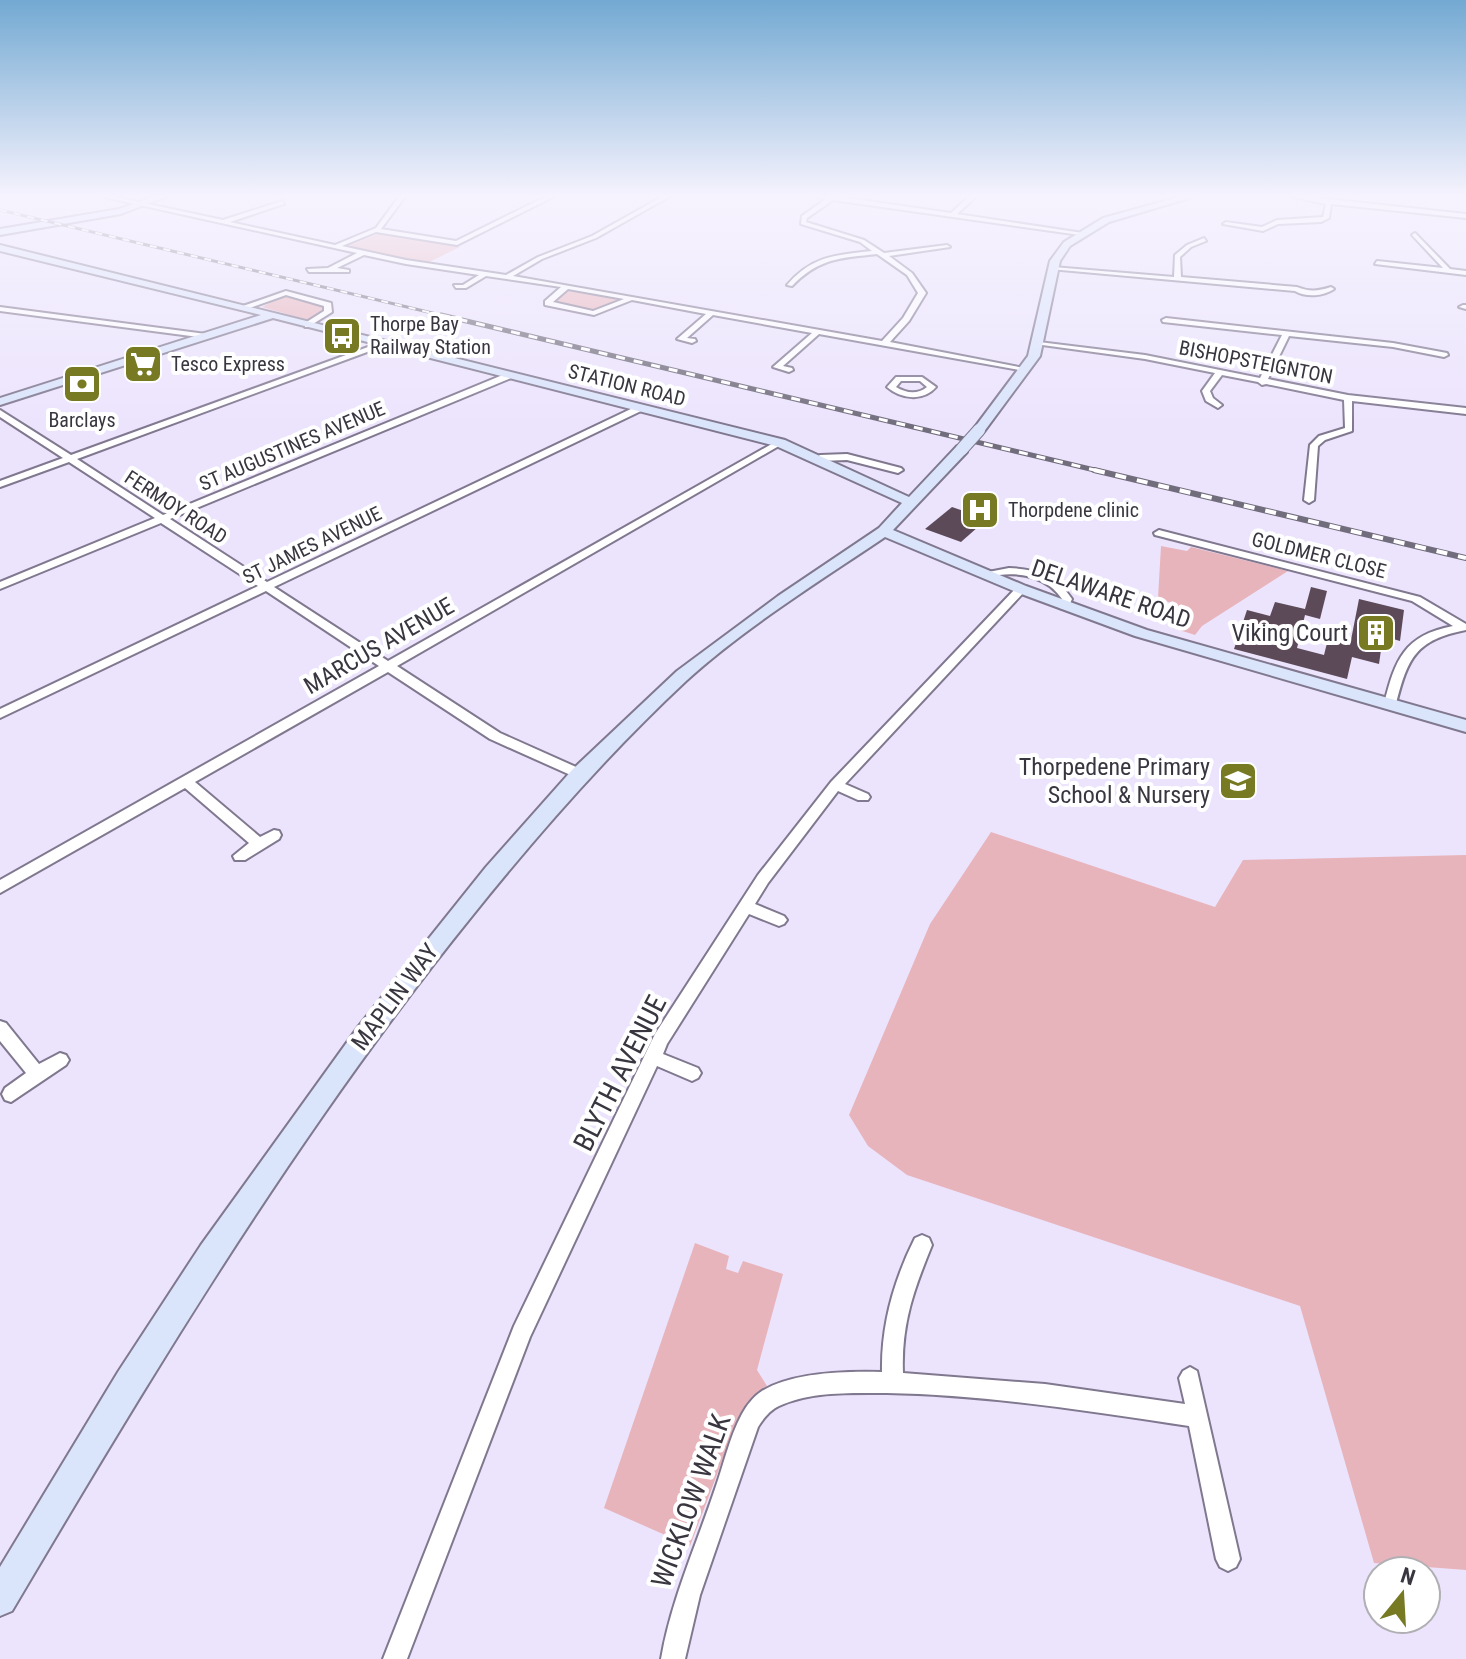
<svg xmlns="http://www.w3.org/2000/svg" width="1466" height="1659" font-family="'Roboto Condensed',sans-serif">
  <rect width="100%" height="100%" fill="#ece4fd"/>
  <!-- green -->
  <g fill="#e8b4bb">
    <path d="M380,233L460,247L425,264L347,246Z"/>
    <path d="M574,290L614,298L618,302L593,312L551,303L563,291Z"/>
    <path d="M283,296L328,307L327,311L311,321L262,307Z"/>
    <path d="M1161,546L1187,551L1191,547L1288,571L1202,626L1195,635L1173,628L1184,608L1158,598Z"/>
    <path d="M991,832L1215,907L1243,860L1466,855V1570L1374,1563L1300,1306L907,1175L868,1146L849,1115L930,924Z"/>
    <path d="M695,1243L729,1256L726,1269L738,1273L743,1261L783,1274L757,1370L767,1386L750,1399L740,1414L690,1546L604,1508Z"/>
  </g>
  <!-- building -->
  <g fill="#5d4a59">
    <path d="M952,507L987,519L961,542L925,529Z"/>
    <path d="M1311,587L1327,591L1320,619L1305,615L1297,648L1324,655L1328,639L1350,645L1359,599L1404,610L1400,641L1383,636L1379,664L1352,657L1347,679L1234,649L1247,610L1270,616L1275,602L1305,609Z"/>
  </g>
  <g fill="none" stroke-linecap="round" stroke-linejoin="round">
    <defs>
      <g id="street">
        <path d="M90,194H101L223,220L282,201L284,204L230,222L335,245L376,228L401,194H407L381,229L456,241L551,194H559L457,245L376,232L342,246L406,260L506,275L538,257L592,236L667,194H674L596,238L542,259L513,276L882,341L903,318L918,293L907,275L877,254C840,258 819,258 792,286L787,285C812,256 835,255 872,251L860,242L801,224L802,216L826,199L803,194H819L951,213L972,194H979L957,214L1083,233L1080,235L833,200L807,218L806,222L864,240L884,253L947,245L950,247L889,256L912,273L926,293L909,321L890,342L1029,369L1025,371L819,334L783,366L792,368L793,370L789,372L773,367L812,333L713,315L687,338L695,339L696,341L692,343L677,339L706,314L632,300L594,315L545,305V301L561,287L486,276L466,288H456L454,285H463L479,275L406,264L364,255L337,268L349,270V272H309L307,269L328,268L357,253ZM568,289L624,299L593,311L553,302Z"/>
        <path d="M1281,194L1466,214V218L1331,204L1329,218L1321,222L1278,224L1263,231L1223,224L1226,222L1262,227L1277,220L1323,217L1326,204Z"/>
        <path d="M1415,233L1450,269L1466,271V275L1375,264L1377,261L1443,268L1412,235Z"/>
        <path d="M1204,238L1206,241L1191,247L1180,257L1181,277L1297,287C1309,292 1319,291 1331,287L1334,289C1323,296 1307,298 1295,291L1050,269L1053,267L1174,277L1175,255L1187,245Z"/>
        <path d="M286,291L331,303L332,312L308,327H305V323L324,311V306L286,295L247,309L240,307Z"/>
        <path d="M1463,305H1466V309L1459,307Z"/>
        <path d="M0,307L206,334L210,336L206,338L0,311Z"/>
        <path d="M1166,318L1393,343L1447,353L1448,355L1444,357L1393,347L1289,336L1268,379L1348,395L1466,408V414L1352,401V431L1325,440L1318,446L1314,500L1309,503L1304,500L1310,445L1319,436L1345,428L1344,400L1266,384L1262,385L1258,382L1222,375L1210,391L1213,398L1222,405L1218,408L1206,401L1202,391L1215,373L1145,359L1035,344L1039,342L1145,355L1260,378L1282,335L1163,322L1162,320Z"/>
        <path d="M379,343L386,345L77,459L163,515L505,374H511V378L170,519L267,582L635,407H641V411L274,587L388,661L777,441L784,443L397,666L500,733L585,771L587,774L585,777H575L490,739L388,672L195,782L260,837L274,830L279,831L281,835L279,839L245,860H235L233,856L249,843L185,788L0,893V880L379,666L266,591L0,718V709L258,586L161,523L0,589V582L155,518L69,462L0,487V481L63,458L0,417V410L71,455Z"/>
        <path d="M896,377H922L936,387C923,402 901,399 887,387ZM901,381H920L927,387C917,395 906,393 896,387Z"/>
        <path d="M847,454L901,468L903,470L898,473L847,460L820,461L815,458L820,455Z"/>
        <path d="M1159,530L1420,597L1466,624V630C1416,640 1408,657 1396,704L1394,707H1386L1384,704C1395,660 1404,635 1453,626L1412,601L1155,535L1154,533Z"/>
        <path d="M1009,568C1036,569 1057,576 1072,599L1068,608L1064,609L1060,608L1058,606L1062,599C1048,578 1023,572 999,575C991,577 989,579 982,575L983,573Z"/>
        <path d="M1021,586L1025,587V591L845,784L868,794L870,797L868,800H858L838,791L768,883L755,904L784,916L787,920L784,924L779,926L749,914L667,1044L663,1054L698,1068L701,1073L698,1078L692,1081L657,1066L530,1337L407,1659H383L514,1326L655,1034L758,875L831,782L1017,587Z"/>
        <path d="M0,1021L6,1023L39,1064L60,1053L66,1055L69,1060L66,1065L11,1102L5,1100L2,1094L5,1088L26,1073L0,1041Z"/>
        <path d="M922,1235L929,1238L932,1245C914,1289 901,1324 903,1373L1045,1384L1185,1404L1179,1378L1183,1371L1190,1367L1197,1371L1240,1559L1236,1567L1228,1571L1220,1567L1216,1559L1189,1426C1089,1411 988,1395 887,1393C852,1393 811,1391 779,1406C770,1410 763,1419 758,1427L700,1595L685,1659H661C671,1600 696,1546 715,1489C724,1464 729,1438 742,1414C747,1405 753,1397 762,1391C793,1372 846,1371 882,1372C881,1325 894,1280 915,1238Z"/>
      </g>
      <g id="secondary">
        <path d="M161,194H173L121,214L0,235V229L119,209Z"/>
        <path d="M1190,194H1203L1109,222L1070,246L1060,261L1040,356L983,433H975V427L1028,356L1050,261L1064,242L1103,218Z"/>
        <path d="M0,245L785,440L909,497L957,446H967V452L893,530L1026,586L1147,630L1466,720V732L1135,636L1016,592L885,537C820,581 744,628 686,681C593,768 512,864 434,964C276,1168 143,1389 12,1611L0,1616V1567L118,1372L201,1245L358,1027L486,867L573,769L677,671L778,596L879,528L902,503L776,446L273,318L0,405V398L261,315L0,251Z"/>
      </g>
    </defs>
    <!-- street casing -->
    <use href="#street" stroke="#80788f" stroke-width="4"/>
    <!-- secondary casing -->
    <use href="#secondary" stroke="#80788f" stroke-width="4"/>
    <!-- street -->
    <use href="#street" fill="#fff" fill-rule="evenodd"/>
    <!-- secondary -->
    <use href="#secondary" fill="#dae4fb" fill-rule="evenodd"/>
    <defs>
      <path id="rail-far2" d="M0,210L449,317"/>
      <path id="rail-far1" d="M441,315L1103,472"/>
      <path id="rail" d="M1094,470L1466,558"/>
    </defs>
    <!-- rail-far2 casing -->
    <use href="#rail-far2" stroke="#726d7c" stroke-width="3"/>
    <!-- rail-far1 casing -->
    <use href="#rail-far1" stroke="#726d7c" stroke-width="5"/>
    <!-- rail casing -->
    <use href="#rail" stroke="#726d7c" stroke-width="6"/>
    <!-- rail-far2 -->
    <use href="#rail-far2" stroke="#fff" stroke-width="2" stroke-dasharray="7" stroke-linecap="butt"/>
    <!-- rail-far1 -->
    <use href="#rail-far1" stroke="#fff" stroke-width="3" stroke-dasharray="9" stroke-linecap="butt"/>
    <!-- rail -->
    <use href="#rail" stroke="#fff" stroke-width="4" stroke-dasharray="11" stroke-linecap="butt"/>
    <defs>
      <path id="secondary-bridge" d="M962,449L979,430"/>
    </defs>
    <!-- secondary-bridge casing -->
    <use href="#secondary-bridge" stroke="#80788f" stroke-width="14" stroke-linecap="butt"/>
    <!-- secondary-bridge -->
    <use href="#secondary-bridge" stroke="#dae4fb" stroke-width="12"/>
  </g>
  <!-- sky -->
  <linearGradient id="sky" x2="0" y2="1"><stop stop-color="#73a9d2"/><stop offset="0.46" stop-color="#f6f3fe"/><stop offset="1" stop-color="#f6f3fe" stop-opacity="0"/></linearGradient>
  <rect width="1466" height="426" fill="url(#sky)"/>
  <!-- icons -->
  <defs>
    <symbol id="bus-square" viewBox="-11 -11 22 22"><rect x="-9" y="-9" width="18" height="18" rx="4" fill="#777a23" stroke="#fff"/><path d="M-5-6H5V4H4V6H2V4H-2V6H-4V4H-5ZM-3.5-4V0h7V-4ZM-3.5 1.2v1.5H-2V1.2ZM2 1.2v1.5H3.5V1.2Z" fill="#fff"/></symbol>
    <symbol id="supermarket-square" viewBox="-11 -11 22 22"><rect x="-9" y="-9" width="18" height="18" rx="4" fill="#777a23" stroke="#fff"/><path d="M-6-5.5h2.5l.6 2H6L4.5 2H-2.5L-4.4-4H-6ZM-1.5 3.2a1.3 1.3 0 1 0 .1 0ZM3 3.2a1.3 1.3 0 1 0 .1 0Z" fill="#fff"/></symbol>
    <symbol id="bank-square" viewBox="-11 -11 22 22"><rect x="-9" y="-9" width="18" height="18" rx="4" fill="#777a23" stroke="#fff"/><path d="M-6-4H6V4H-6ZM0-2.3a2.3 2.3 0 1 0 0 4.6a2.3 2.3 0 1 0 0-4.6Z" fill="#fff"/></symbol>
    <symbol id="hospital-square" viewBox="-11 -11 22 22"><rect x="-9" y="-9" width="18" height="18" rx="4" fill="#777a23" stroke="#fff"/><path d="M-5-5h3v3.5h4V-5h3V5h-3V1.5h-4V5h-3Z" fill="#fff"/></symbol>
    <symbol id="building-square" viewBox="-11 -11 22 22"><rect x="-9" y="-9" width="18" height="18" rx="4" fill="#777a23" stroke="#fff"/><path d="M-4-6H4V6H1V3H-1V6H-4ZM-2.5-4.3h1.7v1.8h-1.7ZM.8-4.3h1.7v1.8H.8ZM-2.5-1h1.7V.8h-1.7ZM.8-1h1.7V.8H.8Z" fill="#fff"/></symbol>
    <symbol id="school-square" viewBox="-11 -11 22 22"><rect x="-9" y="-9" width="18" height="18" rx="4" fill="#777a23" stroke="#fff"/><path d="M0-5L7-2L0 1L-7-2ZM-4 1L0 2.5L4 1V4Q0 6-4 4Z" fill="#fff"/></symbol>
  </defs>
  <g fill-rule="evenodd">
    <use href="#bus-square" x="320" y="314" width="44" height="44"/>
    <use href="#supermarket-square" x="121" y="342" width="44" height="44"/>
    <use href="#bank-square" x="60" y="362" width="44" height="44"/>
    <use href="#hospital-square" x="958" y="488" width="44" height="44"/>
    <use href="#building-square" x="1354" y="611" width="44" height="44"/>
    <use href="#school-square" x="1216" y="759" width="44" height="44"/>
  </g>
  <g text-anchor="middle" dominant-baseline="central" stroke-width="8" stroke-linejoin="round" paint-order="stroke">
    <!-- far-poi labels -->
    <g font-size="20" fill="#393640" stroke="#fff" text-anchor="start">
      <text x="370" y="324">Thorpe Bay<tspan x="370" dy="23">Railway Station</tspan></text>
      <text x="171" y="364">Tesco Express</text>
      <text x="82" y="420" text-anchor="middle">Barclays</text>
      <text x="1008" y="510">Thorpdene clinic</text>
    </g>
    <!-- far-street labels -->
    <g font-size="20" fill="#393640" stroke="#fff">
      <text transform="translate(1256 362) rotate(11)">BISHOPSTEIGNTON</text>
      <text transform="translate(627 385) rotate(14)">STATION ROAD</text>
      <text transform="translate(292 446) rotate(-23)">ST AUGUSTINES AVENUE</text>
      <text transform="translate(176 507) rotate(33)">FERMOY ROAD</text>
      <text transform="translate(312 545) rotate(-26)">ST JAMES AVENUE</text>
      <text transform="translate(1319 555) rotate(14)">GOLDMER CLOSE</text>
    </g>
    <!-- street labels -->
    <g font-size="24" fill="#393640" stroke="#fff">
      <text transform="translate(1111 594) rotate(19)">DELAWARE ROAD</text>
      <text transform="translate(379 646) rotate(-30)">MARCUS AVENUE</text>
      <text transform="translate(395 997) rotate(-53)">MAPLIN WAY</text>
    </g>
    <!-- poi labels -->
    <g font-size="24" fill="#393640" stroke="#fff" text-anchor="end">
      <text x="1348" y="633">Viking Court</text>
      <text x="1210" y="767">Thorpedene Primary<tspan x="1210" dy="28">School &amp; Nursery</tspan></text>
    </g>
    <!-- near-street labels -->
    <g font-size="28" fill="#393640" stroke="#fff">
      <text transform="translate(620 1073) rotate(-63)">BLYTH AVENUE</text>
      <text transform="translate(691 1501) rotate(-70)">WICKLOW WALK</text>
    </g>
  </g>
  <!-- north arrow -->
  <g transform="translate(1402 1595) rotate(18)"><circle r="38" fill="#ffffff" stroke="#b0afb3" stroke-width="2"/>
  <path d="M0-6L14 30L0 20L-14 30Z" fill="#777a23"/>
  <text y="-12" font-size="22" font-weight="bold" text-anchor="middle" fill="#393640">N</text>
  </g>
</svg>
